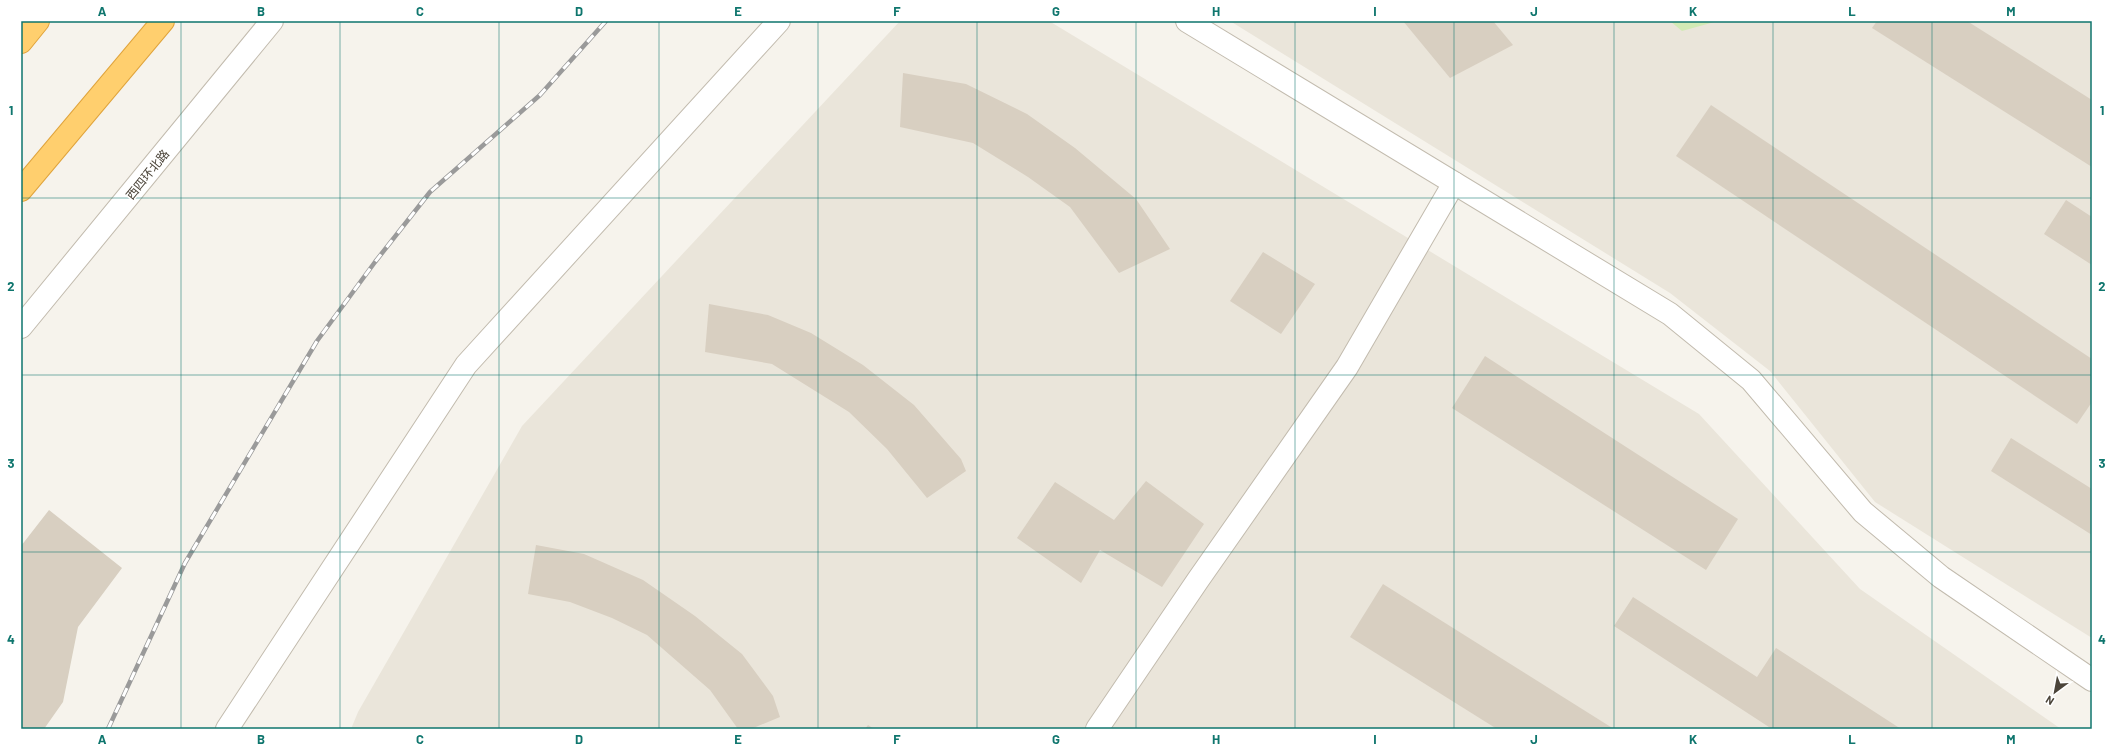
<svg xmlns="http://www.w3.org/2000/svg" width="2113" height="750" font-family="Barlow,'Noto Sans SC',sans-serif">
  <rect width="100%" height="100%" fill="#f6f3ec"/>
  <!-- residential -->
  <g fill="#eae5da">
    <path d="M900,21H1049L1699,414L1860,589L2061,729H351L358,712L522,426Z"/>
    <path d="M1230,21H2092V638L1875,502L1770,371L1670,293Z"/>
  </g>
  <!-- green -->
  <path fill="#d2eab5" d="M1670,21H1718L1682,31Z"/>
  <!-- building -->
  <g fill="#d8cfc1">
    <path d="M1403,21H1493L1513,45L1450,78Z"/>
    <path d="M1877,21H1967L2092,100V167L1872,28Z"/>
    <path d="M903,73L966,84L1027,114L1075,148L1136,199L1170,249L1119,273L1070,207L1028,177L973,143L900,127Z"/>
    <path d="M1711,105L2092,359V402L2077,424L1676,156Z"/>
    <path d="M2066,200L2092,217V265L2044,234Z"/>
    <path d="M1263,252L1315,284L1281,334L1230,301Z"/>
    <path d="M709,304L768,315L811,333L863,365L914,405L961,459L966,471L927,498L887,449L849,412L772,364L705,352Z"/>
    <path d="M1485,356L1738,519L1706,570L1452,408Z"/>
    <path d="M2011,438L2092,489V535L1991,471Z"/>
    <path d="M1146,481L1204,524L1162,587L1100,550L1081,583L1017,538L1055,482L1114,520Z"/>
    <path d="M49,510L122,568L78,627L63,702L44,729H21V546Z"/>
    <path d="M536,545L584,554L643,580L695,616L742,654L773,696L780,717L751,729H738L710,690L647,635L612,618L570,602L528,594Z"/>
    <path d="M1383,584L1614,729H1497L1350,637Z"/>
    <path d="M1633,597L1757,677L1776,648L1901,729H1772L1614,626Z"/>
    <path d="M868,725L874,729H865Z"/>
  </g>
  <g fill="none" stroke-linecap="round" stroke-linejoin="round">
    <defs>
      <g id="minor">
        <path d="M1187,21L1670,314L1751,380L1863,512L1941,577L2092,680"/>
        <path d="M21,327L272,21"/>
        <path d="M227,729L466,365L779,21"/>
        <path d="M1097,729L1198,580L1347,367L1454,183"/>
      </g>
      <g id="highway">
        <path d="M21,42L38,21"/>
        <path d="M21,190L163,21"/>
      </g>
    </defs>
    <!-- minor casing -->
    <use href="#minor" stroke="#c2bbae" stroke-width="24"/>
    <!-- highway casing -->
    <use href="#highway" stroke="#e0a43c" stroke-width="24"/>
    <!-- minor -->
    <use href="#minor" stroke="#fff" stroke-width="22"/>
    <!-- highway -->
    <use href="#highway" stroke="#ffcf6e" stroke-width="22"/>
    <defs>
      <path id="rail" d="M108,729L185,563L317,341L375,262L430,192L540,95L606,21"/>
    </defs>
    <!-- rail casing -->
    <use href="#rail" stroke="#9a9a9a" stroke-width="4.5"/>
    <!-- rail -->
    <use href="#rail" stroke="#fff" stroke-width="3" stroke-dasharray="9" stroke-linecap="butt"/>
  </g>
  <!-- grid -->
  <path fill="none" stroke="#0f766e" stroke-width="1" stroke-opacity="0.55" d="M181,21V729M340,21V729M499,21V729M659,21V729M818,21V729M977,21V729M1136,21V729M1295,21V729M1454,21V729M1614,21V729M1773,21V729M1932,21V729M21,198H2092M21,375H2092M21,552H2092"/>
  <g text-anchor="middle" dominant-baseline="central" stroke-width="3" stroke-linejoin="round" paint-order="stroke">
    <!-- street labels -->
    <g font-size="12" fill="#4b4439" stroke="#fff">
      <text transform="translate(147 174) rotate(-51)">西四环北路</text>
    </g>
  </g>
  <!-- border -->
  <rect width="2113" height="750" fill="none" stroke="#ffffff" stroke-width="44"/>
  <!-- north arrow -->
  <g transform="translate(2055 692) rotate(212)" stroke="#ffffff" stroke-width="3" paint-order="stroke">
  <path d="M0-3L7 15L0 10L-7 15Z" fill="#4b4439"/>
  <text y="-6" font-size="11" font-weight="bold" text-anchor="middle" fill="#4b4439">N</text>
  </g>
  <rect x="22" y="22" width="2069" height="706" fill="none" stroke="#0f766e" stroke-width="1.5"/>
  <g font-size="13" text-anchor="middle" font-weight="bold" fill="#0f766e">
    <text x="102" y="16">A</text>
    <text x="261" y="16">B</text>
    <text x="420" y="16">C</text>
    <text x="579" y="16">D</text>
    <text x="738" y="16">E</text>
    <text x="897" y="16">F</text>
    <text x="1056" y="16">G</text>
    <text x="1216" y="16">H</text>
    <text x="1375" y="16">I</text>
    <text x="1534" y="16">J</text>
    <text x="1693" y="16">K</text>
    <text x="1852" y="16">L</text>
    <text x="2011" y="16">M</text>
    <text x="11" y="115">1</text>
    <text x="2102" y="115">1</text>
    <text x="11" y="291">2</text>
    <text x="2102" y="291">2</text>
    <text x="11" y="468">3</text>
    <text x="2102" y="468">3</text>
    <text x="11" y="644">4</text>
    <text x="2102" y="644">4</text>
    <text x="102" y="744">A</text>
    <text x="261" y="744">B</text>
    <text x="420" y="744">C</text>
    <text x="579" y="744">D</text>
    <text x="738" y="744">E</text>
    <text x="897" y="744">F</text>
    <text x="1056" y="744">G</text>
    <text x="1216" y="744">H</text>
    <text x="1375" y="744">I</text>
    <text x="1534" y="744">J</text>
    <text x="1693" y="744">K</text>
    <text x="1852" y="744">L</text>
    <text x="2011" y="744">M</text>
  </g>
</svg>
